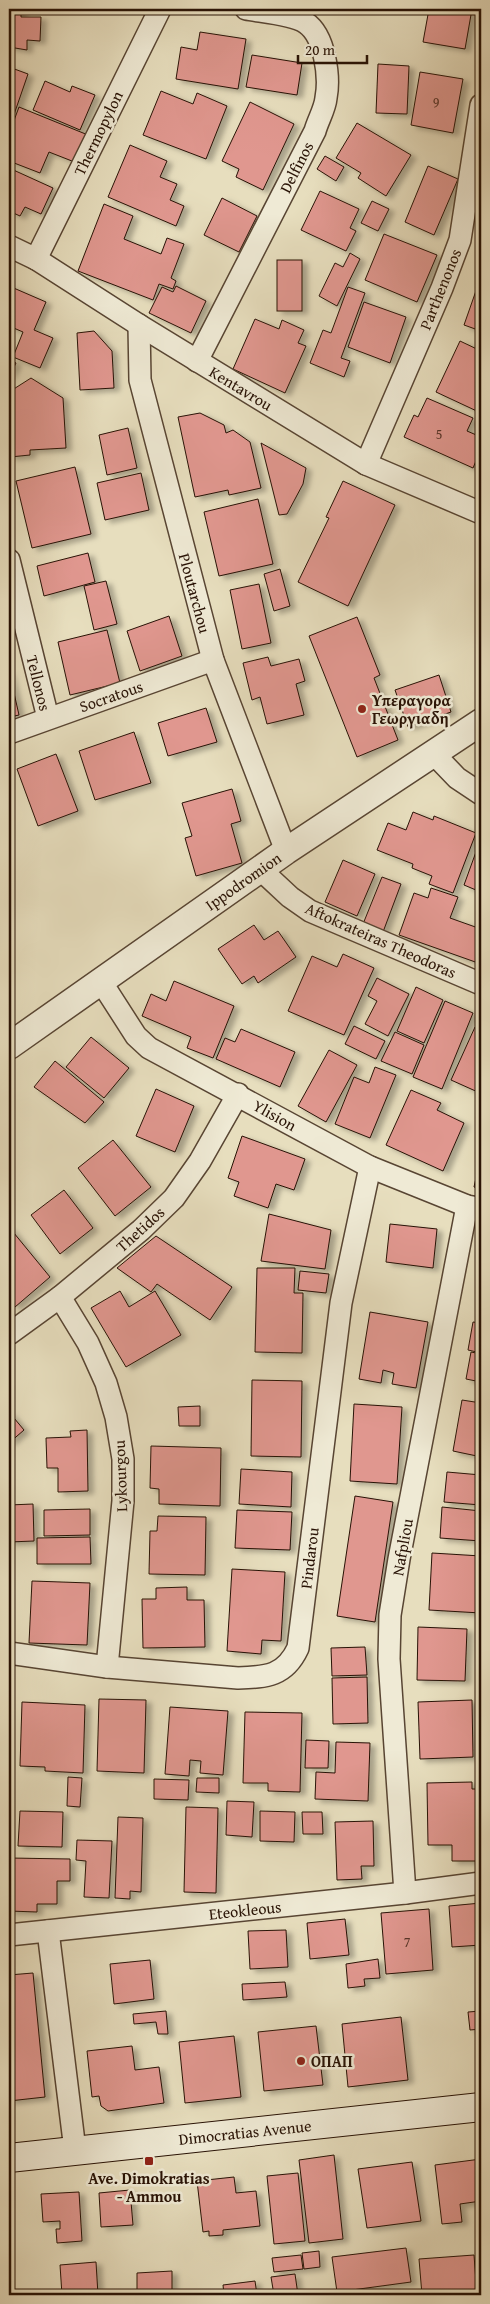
<svg xmlns="http://www.w3.org/2000/svg" width="490" height="2304" font-family="'Gentium Book Plus',serif">
  <defs>
    <filter id="shadow"><feDropShadow dx="5.5" dy="3" stdDeviation="2.5" flood-color="#0004"/></filter>
  </defs>
  <rect width="100%" height="100%" fill="#e7debe"/>
  <filter id="stains"><feTurbulence type="fractalNoise" baseFrequency=".004" numOctaves="4"/><feColorMatrix values="0 0 0 0 .2 0 0 0 0 .09 0 0 0 0 .02 0 0 0 .5 -.17"/></filter>
  <radialGradient id="worn" r=".72"><stop offset=".6" stop-color="#630" stop-opacity="0"/><stop offset="1" stop-color="#630" stop-opacity=".3"/></radialGradient>
  <!-- building -->
  <g fill="#e0978f" stroke="#281205" filter="url(#shadow)">
    <path d="M9,9H21V17H41L40,41L27,40V50L9,47Z"/>
    <path d="M429,9H472L465,49L423,42Z"/>
    <path d="M200,32L246,39L238,89L176,79L181,47L197,50Z"/>
    <path d="M252,55L302,63L297,95L246,87Z"/>
    <path d="M378,64L409,66L407,114L376,113Z"/>
    <path d="M9,67L28,74L9,129Z"/>
    <path d="M420,72L463,79L453,133L411,125Z"/>
    <path d="M45,81L70,92L72,86L95,95L80,130L33,110Z"/>
    <path d="M161,91L193,104L197,93L227,106L206,159L143,135Z"/>
    <path d="M250,102L294,124L263,190L236,177L239,169L222,161Z"/>
    <path d="M19,107L88,135L77,163L49,152L40,173L9,161V134Z"/>
    <path d="M357,123L411,155L386,196L358,178L361,173L336,158Z"/>
    <path d="M130,145L167,161L160,177L177,184L170,200L184,206L176,226L108,197Z"/>
    <path d="M325,156L344,167L336,181L317,169Z"/>
    <path d="M428,166L458,179L434,235L405,222Z"/>
    <path d="M9,168L53,188L41,214L25,207L20,216L9,211Z"/>
    <path d="M320,191L359,209L350,228L356,231L346,251L301,230Z"/>
    <path d="M222,198L257,216L239,252L204,235Z"/>
    <path d="M372,201L389,209L378,231L361,223Z"/>
    <path d="M104,204L133,216L124,239L161,254L167,238L184,244L171,278L176,281L173,289L159,284L153,300L78,271Z"/>
    <path d="M384,234L437,255L417,302L365,280Z"/>
    <path d="M350,253L360,259L337,306L319,296L335,263L343,267Z"/>
    <rect x="277" y="260" width="25" height="51"/>
    <path d="M478,285L481,286V331L464,325Z"/>
    <path d="M9,286L46,302L34,330L53,338L40,368L13,357L23,332L9,326Z"/>
    <path d="M176,286L206,301L191,333L149,313L162,287L173,292Z"/>
    <path d="M348,287L365,293L341,358L350,361L344,377L310,363L323,330L331,333Z"/>
    <path d="M364,302L406,317L390,363L348,347Z"/>
    <path d="M255,319L279,329L282,320L304,330L298,343L306,346L285,393L233,369Z"/>
    <path d="M94,331L112,351L114,388L80,390L77,333Z"/>
    <path d="M460,341L481,351V413L436,392Z"/>
    <path d="M9,359L16,363L9,377Z"/>
    <path d="M31,378L63,398L66,448L30,450V455L10,457L9,392Z"/>
    <path d="M427,398L473,418L467,431L481,437V449L473,468L404,437L414,415L418,417Z"/>
    <path d="M200,413L224,425L226,433L233,430L250,442L261,488L229,495L228,490L195,497L178,417Z"/>
    <path d="M128,428L137,468L107,475L99,435Z"/>
    <path d="M261,443L306,468L303,484L287,514L279,515Z"/>
    <path d="M75,467L91,534L32,548L16,481Z"/>
    <path d="M141,473L149,510L105,520L97,483Z"/>
    <path d="M343,481L395,505L348,606L298,582L329,518L326,517Z"/>
    <path d="M258,499L273,564L219,576L204,512Z"/>
    <path d="M88,553L95,582L44,596L37,566Z"/>
    <path d="M280,569L290,606L274,611L264,574Z"/>
    <path d="M106,581L117,624L94,630L84,586Z"/>
    <path d="M259,584L271,643L242,649L230,590Z"/>
    <path d="M169,616L182,656L140,671L127,631Z"/>
    <path d="M357,617L380,675L374,678L398,740L357,757L309,636Z"/>
    <path d="M107,630L120,683L70,695L58,642Z"/>
    <path d="M268,657L271,666L299,659L305,681L296,684L304,715L267,724L260,697L252,700L243,663Z"/>
    <path d="M9,671L19,715L10,717L11,729L9,730Z"/>
    <path d="M439,675L451,712L408,727L395,690Z"/>
    <path d="M206,708L217,742L168,756L158,723Z"/>
    <path d="M134,732L151,783L95,800L79,751Z"/>
    <path d="M56,754L78,811L38,826L17,769Z"/>
    <path d="M232,789L241,821L231,824L242,863L196,876L185,838L192,836L182,803Z"/>
    <path d="M413,812L433,820L434,816L476,833L453,893L429,884L432,876L412,868L413,864L377,850L388,823L406,830Z"/>
    <path d="M481,838V877L476,890L464,885Z"/>
    <path d="M343,860L375,874L357,916L325,902Z"/>
    <path d="M382,877L401,884L383,932L363,924Z"/>
    <path d="M431,888L458,897L450,918L481,929V964L399,935L414,893L428,898Z"/>
    <path d="M254,925L264,940L278,931L296,957L258,983L254,976L242,984L218,949Z"/>
    <path d="M343,954L374,968L344,1035L288,1011L312,956L337,967Z"/>
    <path d="M377,978L409,994L388,1036L365,1024L377,1001L368,996Z"/>
    <path d="M174,981L234,1006L213,1058L187,1048L191,1037L142,1016L151,994L166,1001Z"/>
    <path d="M416,987L443,1000L424,1043L397,1031Z"/>
    <path d="M445,1001L473,1013L442,1089L413,1077Z"/>
    <path d="M354,1026L385,1041L376,1059L345,1044Z"/>
    <path d="M475,1027L481,1030L480,1093L451,1080Z"/>
    <path d="M241,1029L295,1052L280,1087L216,1059L225,1038L235,1042Z"/>
    <path d="M395,1032L424,1045L412,1074L381,1061Z"/>
    <path d="M91,1037L129,1068L104,1098L66,1067Z"/>
    <path d="M329,1050L357,1065L326,1122L298,1106Z"/>
    <path d="M55,1061L104,1102L85,1123L34,1087Z"/>
    <path d="M375,1067L396,1075L370,1138L335,1124L354,1077L369,1083Z"/>
    <path d="M156,1089L194,1106L175,1152L136,1136Z"/>
    <path d="M411,1090L441,1103L437,1110L464,1123L443,1171L386,1145Z"/>
    <path d="M242,1136L305,1159L294,1190L276,1184L268,1208L234,1196L239,1182L228,1178Z"/>
    <path d="M113,1140L151,1187L115,1216L78,1168Z"/>
    <path d="M481,1155V1189L474,1187Z"/>
    <path d="M64,1190L93,1228L60,1254L31,1215Z"/>
    <path d="M269,1214L331,1230L325,1269L261,1261Z"/>
    <path d="M390,1224L437,1229L433,1268L386,1262Z"/>
    <path d="M9,1227L50,1277L15,1307L9,1299Z"/>
    <path d="M156,1236L232,1287L210,1320L157,1284L151,1292L117,1268Z"/>
    <path d="M257,1268H295L294,1293H303L302,1353L255,1352Z"/>
    <path d="M300,1271L329,1274L326,1293L298,1290Z"/>
    <path d="M120,1291L129,1307L155,1291L181,1335L126,1367L91,1308Z"/>
    <path d="M370,1312L428,1322L416,1388L392,1384L394,1373L383,1370L381,1383L359,1379Z"/>
    <path d="M473,1322L481,1323V1353L468,1350Z"/>
    <path d="M471,1352L481,1354V1382L466,1379Z"/>
    <path d="M252,1380L302,1381L301,1457L251,1456Z"/>
    <path d="M462,1400L481,1403V1439L477,1456L453,1451Z"/>
    <path d="M354,1404L402,1407L397,1484L350,1481Z"/>
    <path d="M200,1406V1426H179L178,1407Z"/>
    <path d="M9,1412L24,1430L9,1443Z"/>
    <path d="M87,1430L88,1491L58,1492V1468H47L46,1438L71,1437L70,1431Z"/>
    <path d="M151,1446L221,1448L220,1506L159,1504V1489L150,1488Z"/>
    <path d="M241,1469L292,1472L291,1507L239,1504Z"/>
    <path d="M447,1472L481,1475V1505L444,1502Z"/>
    <path d="M355,1496L393,1502L375,1622L337,1616Z"/>
    <path d="M33,1504L34,1541L9,1542V1505Z"/>
    <path d="M442,1507L481,1511V1541L440,1538Z"/>
    <path d="M90,1509V1535L44,1536V1510Z"/>
    <path d="M237,1510L292,1512L290,1550L235,1548Z"/>
    <path d="M158,1516L206,1517L205,1575L149,1574L150,1531H157Z"/>
    <path d="M90,1537L91,1564H37V1538Z"/>
    <path d="M432,1553L481,1556V1613L429,1610Z"/>
    <path d="M232,1569L285,1572L281,1641L262,1640L261,1654L227,1651Z"/>
    <path d="M32,1581L90,1583L87,1645L29,1643Z"/>
    <path d="M187,1587V1600H204L205,1647L143,1648L142,1599H156V1588Z"/>
    <path d="M418,1627L467,1629L465,1681L417,1680Z"/>
    <path d="M479,1639H481V1732H480Z"/>
    <path d="M365,1647L367,1675L332,1676L331,1648Z"/>
    <path d="M367,1677L368,1723L333,1724L332,1678Z"/>
    <path d="M99,1699L146,1700L144,1773L97,1771Z"/>
    <path d="M472,1700L473,1757L420,1759L418,1702Z"/>
    <path d="M22,1702L85,1705L83,1773L45,1771V1767L20,1766Z"/>
    <path d="M170,1707L228,1711L223,1775L200,1773L201,1761L190,1760L189,1776L165,1774Z"/>
    <path d="M245,1712L302,1713L300,1792L268,1791V1783H243Z"/>
    <path d="M306,1740L329,1741L328,1768H305Z"/>
    <path d="M336,1742L370,1743L368,1801L315,1799L316,1772L335,1773Z"/>
    <path d="M68,1777L82,1778L80,1807L67,1806Z"/>
    <path d="M197,1778H219V1793L196,1792Z"/>
    <path d="M154,1779L189,1780L188,1800L154,1799Z"/>
    <path d="M472,1782V1789H481V1861H452V1845H428L427,1783Z"/>
    <path d="M227,1801L254,1802L252,1837L226,1835Z"/>
    <path d="M186,1807L218,1808L216,1893L184,1892Z"/>
    <path d="M20,1811L63,1812L62,1847L18,1846Z"/>
    <path d="M260,1811L295,1812L294,1842L260,1841Z"/>
    <path d="M302,1812H322L323,1834H303Z"/>
    <path d="M118,1817L143,1818L141,1892L130,1891V1899L115,1898Z"/>
    <path d="M373,1821L374,1866H361L362,1879L337,1880L335,1822Z"/>
    <path d="M77,1840L112,1841L109,1898L84,1897L86,1861L76,1860Z"/>
    <path d="M9,1858L70,1859V1881H57V1904H37V1912L9,1911Z"/>
    <path d="M481,1903V1945L452,1947L449,1906Z"/>
    <path d="M429,1909L433,1970L386,1974L381,1913Z"/>
    <path d="M345,1919L349,1955L310,1959L307,1923Z"/>
    <path d="M286,1930L288,1967L250,1969L248,1931Z"/>
    <path d="M378,1959L380,1978L364,1979L365,1986L348,1988L346,1964Z"/>
    <path d="M150,1960L154,1999L114,2004L110,1964Z"/>
    <path d="M33,1973L45,2097L9,2101V1975Z"/>
    <path d="M285,1982L287,1997L243,2000L242,1984Z"/>
    <path d="M166,2011L168,2034H158L156,2022L134,2024L133,2014Z"/>
    <path d="M481,2011V2029L470,2030L468,2012Z"/>
    <path d="M401,2017L408,2080L348,2087L342,2024Z"/>
    <path d="M316,2026L323,2085L264,2091L258,2032Z"/>
    <path d="M234,2036L241,2097L185,2103L179,2042Z"/>
    <path d="M132,2046L135,2070L159,2067L164,2103L108,2111L101,2106L99,2096L92,2097L87,2051Z"/>
    <path d="M334,2155L343,2239L309,2243L299,2160Z"/>
    <path d="M481,2159V2201L460,2204L462,2222L442,2224L435,2165Z"/>
    <path d="M412,2162L421,2221L367,2228L358,2169Z"/>
    <path d="M298,2173L305,2241L274,2244L267,2176Z"/>
    <path d="M234,2177L236,2193L256,2191L260,2226L223,2230V2235L209,2236V2231L203,2232L197,2181Z"/>
    <path d="M130,2190L133,2225L101,2227L99,2193Z"/>
    <path d="M79,2192L82,2241L57,2243L56,2229H60V2221L43,2222L41,2194Z"/>
    <path d="M406,2248L411,2282L337,2292L332,2257Z"/>
    <path d="M319,2251L320,2267L304,2269L302,2253Z"/>
    <path d="M301,2255L303,2269L274,2272L272,2258Z"/>
    <path d="M474,2255L477,2295H422L419,2259Z"/>
    <path d="M96,2262L98,2295H62L60,2265Z"/>
    <path d="M172,2271V2291L137,2293V2273Z"/>
    <path d="M295,2274L298,2295H274L271,2277Z"/>
    <path d="M255,2281L257,2295H224L223,2285Z"/>
  </g>
  <g fill="none" stroke-linecap="round" stroke-linejoin="round">
    <defs>
      <g id="minor">
        <path d="M9,246L36,259L139,325L366,464L481,513"/>
        <path d="M36,259L160,9"/>
        <path d="M139,325L140,380L213,660L286,851"/>
        <path d="M197,361L315,131C318,120 325,109 326,98C330,77 325,36 306,23C293,14 262,12 246,9"/>
        <path d="M366,464L442,288L460,240L481,105"/>
        <path d="M9,560L48,718"/>
        <path d="M9,733L213,660"/>
        <path d="M433,753L457,778L481,794"/>
        <path d="M261,870L290,897L310,911L481,984"/>
        <path d="M100,980L136,1036L149,1048L370,1167L467,1206L479,1208"/>
        <path d="M60,1297L88,1343L106,1383L116,1417L123,1459V1501L107,1667"/>
        <path d="M9,1334L60,1297L141,1230L174,1198L200,1161L238,1094"/>
        <path d="M9,1653L107,1667L238,1678C267,1677 285,1676 298,1648L341,1303L370,1167"/>
        <path d="M405,1893L389,1659L390,1615L399,1559L467,1206"/>
        <path d="M48,1931L75,2150"/>
        <path d="M9,1935L405,1893L481,1883"/>
      </g>
      <path id="tertiary" d="M9,1046L286,851L481,722"/>
      <path id="secondary" d="M9,2158L481,2107"/>
    </defs>
    <!-- minor casing -->
    <use href="#minor" stroke="#584533" stroke-width="24"/>
    <!-- tertiary casing -->
    <use href="#tertiary" stroke="#584533" stroke-width="29"/>
    <!-- secondary casing -->
    <use href="#secondary" stroke="#281205" stroke-width="30"/>
    <!-- minor -->
    <use href="#minor" stroke="#efead5" stroke-width="21"/>
    <!-- tertiary -->
    <use href="#tertiary" stroke="#efead5" stroke-width="26"/>
    <!-- secondary -->
    <use href="#secondary" stroke="#efead5" stroke-width="28"/>
  </g>
  <!-- markers -->
  <g fill="#8f2418" stroke="#efead5" stroke-width="2">
    <circle cx="362" cy="709" r="5"/>
    <circle cx="301" cy="2061" r="5"/>
    <rect x="144" y="2156" width="10" height="10" rx="2.5"/>
  </g>
  <g text-anchor="middle" dominant-baseline="central" stroke-width="5" stroke-linejoin="round" paint-order="stroke">
    <!-- number labels -->
    <g font-size="14" fill="#563328">
      <text x="436" y="102">9</text>
      <text x="439" y="434">5</text>
      <text x="407" y="1942">7</text>
    </g>
    <!-- street labels -->
    <g font-size="16" fill="#281205" stroke="#efead5">
      <text transform="translate(98 133) rotate(-64)">Thermopylon</text>
      <text transform="translate(296 167) rotate(-63)">Delfinos</text>
      <text transform="translate(440 289) rotate(-68)">Parthenonos</text>
      <text transform="translate(241 388) rotate(31)">Kentavrou</text>
      <text transform="translate(195 593) rotate(75)">Ploutarchou</text>
      <text transform="translate(39 683) rotate(76)">Tellonos</text>
      <text transform="translate(111 696) rotate(-19)">Socratous</text>
      <text transform="translate(243 881) rotate(-35)">Ippodromion</text>
      <text transform="translate(381 940) rotate(24)">Aftokrateiras Theodoras</text>
      <text transform="translate(275 1115) rotate(29)">Ylision</text>
      <text transform="translate(140 1229) rotate(-42)">Thetidos</text>
      <text transform="translate(120 1476) rotate(-92)">Lykourgou</text>
      <text transform="translate(402 1547) rotate(-80)">Nafpliou</text>
      <text transform="translate(309 1558) rotate(-83)">Pindarou</text>
      <text transform="translate(245 1910) rotate(-6)">Eteokleous</text>
      <text transform="translate(245 2132) rotate(-6)">Dimocratias Avenue</text>
    </g>
    <!-- poi labels -->
    <g font-size="16" font-weight="bold" fill="#281205" stroke="#efead5" text-anchor="start">
      <text x="372" y="700">Υπεραγορα<tspan x="372" dy="18">Γεωργιαδη</tspan></text>
      <text x="311" y="2061">ΟΠΑΠ</text>
      <text x="149" y="2178" text-anchor="middle">Ave. Dimokratias<tspan x="149" dy="18">- Ammou</tspan></text>
    </g>
  </g>
  <!-- margin -->
  <rect width="490" height="2304" fill="none" stroke="#e7debe" stroke-width="30"/>
  <rect x="10" y="10" width="470" height="2284" fill="none" stroke="#281205" stroke-width="2.5"/>
  <rect x="15" y="15" width="460" height="2274" fill="none" stroke="#281205"/>
  <!-- scale -->
  <path d="M298 55v8h69v-8" fill="none" stroke="#281205" stroke-width="2.5"/>
  <text x="305" y="55" font-size="15" fill="#281205" stroke="#efead5" stroke-width="4" paint-order="stroke">20 m</text>
  <rect width="100%" height="100%" filter="url(#stains)"/>
  <rect width="100%" height="100%" fill="url(#worn)"/>
</svg>
